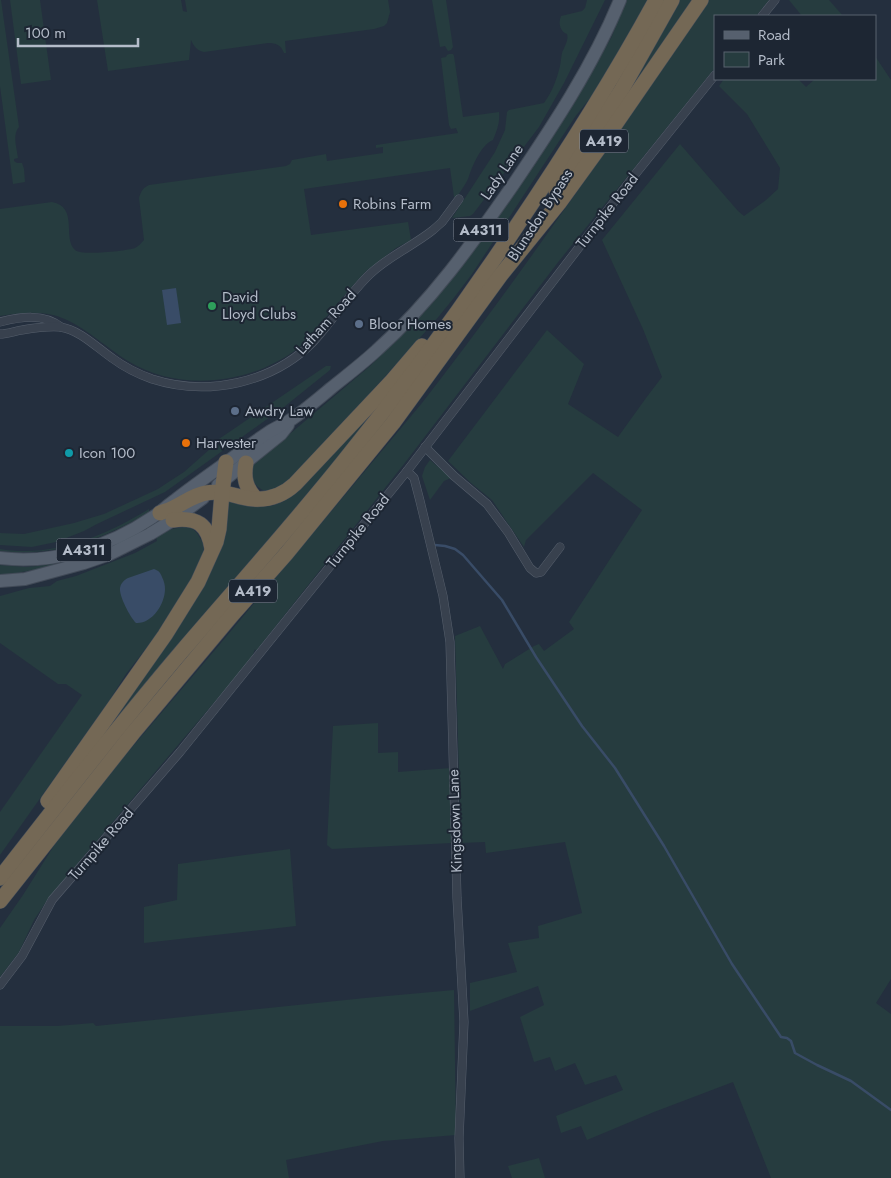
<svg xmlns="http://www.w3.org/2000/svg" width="891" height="1178" font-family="Jost,sans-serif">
  <rect width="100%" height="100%" fill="#242f3e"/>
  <!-- green -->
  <g fill="#263c3f">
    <path d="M0,0H1L19,127C12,135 17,148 18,158L14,159V161L17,163H22L24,169L25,182L13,184L0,86Z"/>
    <path d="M10,0H40L51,80L21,84Z"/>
    <path d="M97,0H181L183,11L187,12L185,0H388L390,12L387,23L384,26L374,29L285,41L286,53H284C281,45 276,43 268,43L204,52C196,50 194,46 191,40L189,60L108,71Z"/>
    <path d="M432,0H446L453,47L451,50L448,51L445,46L440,47Z"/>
    <path d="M587,0H605L564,83L539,127L473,214L470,216L452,218L495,152L505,130L507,112L509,110L544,103C552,92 557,79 560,66C561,62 561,57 562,53C564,47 569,41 567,34C560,32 558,23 561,16L582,11L585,8Z"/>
    <path d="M626,0H649L598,88L575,117L472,274L453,299L435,321L300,471C291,480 283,489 270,491C257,492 247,476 253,465L370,366L411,326L436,297L576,100L612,36Z"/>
    <path d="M679,0H694L620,108Z"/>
    <path d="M709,0H769L756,16H715V68L559,261L404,464L256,651L255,649L251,659L50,896L34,920L19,952L0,977V928L23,895L55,844L122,759L215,650L422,403C523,273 616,136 709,0Z"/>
    <path d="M789,0H829L843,16H802Z"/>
    <path d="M449,54H453L454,56L463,117L499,112C500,123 497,130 493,140C482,144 473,164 469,176C467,183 461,190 457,197H454L450,168L304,189L311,235L408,222L411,240L396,248L366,271L348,291L306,341C294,353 279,361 264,368C220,386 169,386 128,361C105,347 79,321 53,315C36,311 17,313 0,316V209L52,202C79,207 62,238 75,250C81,256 126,251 135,248C139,246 141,243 144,240L139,198C141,191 143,188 149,185L286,166L290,164L292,160L326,154L327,161L383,153V147L376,148V145L458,133L456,128L451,129L449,125L441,58L446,57L447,55Z"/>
    <path d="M875,56L891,80V979L876,1003L891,1014V1178H771L733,1082L654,1112L587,1140L581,1126L561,1133L556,1116L623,1090L616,1075L585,1085L575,1063L555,1071L550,1057L534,1062L520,1017L544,1005L538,986L470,1011V983L517,972L508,943L539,938L538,926L582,913L565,842L486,853L485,842L461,843L455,636L480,626L503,669L505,664L534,646L539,644L544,651L574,629L569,622L642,510L593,473L526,540L524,547L492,500L471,483L448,461L547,330L584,364L568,404L618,437L646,398L662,377L643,329L602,240L680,144L738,211L744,216L766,200L778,189L780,168L747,114L719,86L724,79H798L806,87L815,79H875Z"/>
    <path d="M326,366H331L330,370L284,407L165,492L97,524L84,531L56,542L32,547L0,545V533L24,534L74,523L104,514L158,489L167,483L184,472L210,449L208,444L216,441Z"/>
    <path d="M382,401L301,507L98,744L186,612L224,497C248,505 264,513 287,499Z"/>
    <path d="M430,460L451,478L444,481L430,500L422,476L425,467Z"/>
    <path d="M149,509V513C99,540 58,557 0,551V549C53,558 105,536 149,509Z"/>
    <path d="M184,527L192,528L197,533L203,543L204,551L198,569L154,638L126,674L109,701L0,855V812L82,695L66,684H58L0,643V596L29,588L50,586L57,581L76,576L135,553L157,541L156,537L172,529Z"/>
    <path d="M149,530L61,565L11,574H0V565L25,567L37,566L63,562Z"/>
    <path d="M378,723V753L398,752V772L451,768L452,843L332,849L327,845L333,726Z"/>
    <path d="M290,849L296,926L144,943V907L177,900L178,864Z"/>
    <path d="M454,990L456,1135L383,1141L286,1160L289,1178H0V1026H57L93,1023L96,1026L365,998Z"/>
    <path d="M539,1158L545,1178H512L508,1166Z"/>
  </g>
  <!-- water -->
  <g fill="#394c67">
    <path d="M176,288L181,323L167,325L162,290Z"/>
    <path d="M154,569C159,571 160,572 162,577C164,581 165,585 165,589C165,604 152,624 136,623C130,617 119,596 120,588C121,583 124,580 128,578Z"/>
  </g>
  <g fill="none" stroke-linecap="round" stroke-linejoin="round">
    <!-- stream -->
    <path stroke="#394c67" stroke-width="2.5" d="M435,545L445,546L455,549L463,555L502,600L536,657L582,726L615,768L664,846L732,964L781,1037L787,1038L791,1041L795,1053L817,1065L851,1081L891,1110"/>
    <defs>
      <g id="street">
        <path d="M762,16L775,0"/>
        <path d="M0,322C20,317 44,313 61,327"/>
        <path d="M0,334C7,334 15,331 22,330C34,328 48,326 60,327C80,330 96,347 112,358C124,367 138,374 152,379C208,397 273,383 314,341C334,319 349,294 370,274C389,256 413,246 433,230L442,222L459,199"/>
        <path d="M425,447L454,476L487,504L508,532L530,568L536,573L541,572L560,547"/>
        <path d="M407,471L414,478L420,501L443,596L450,642L457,898L464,1022L459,1138L460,1178"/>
        <path d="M0,985L22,956L52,900L180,752L407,471L637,172L715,75"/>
      </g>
      <g id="primary">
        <path d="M218,485L281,434L288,425"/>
        <path d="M0,558C53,565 109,547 153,517C161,512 167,506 174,501C188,490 202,480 216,470C234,457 251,444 269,432C277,427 285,424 292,419C305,410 318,399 330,389C346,376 362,364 377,350C431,302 472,244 513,185C553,126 593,66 620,0"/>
        <path d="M0,581L25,579L84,563L110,554L150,534L173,520L203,498"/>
      </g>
      <g id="highway">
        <path d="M556,191L622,89L672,0"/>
        <path d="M246,463C243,478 246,488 256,499"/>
        <path d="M160,513C163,511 167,511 171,509C183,504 193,495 206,493C219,491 229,494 241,497C261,502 280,498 295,484L392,381L422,346"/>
        <path d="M173,520C197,517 208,524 212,549"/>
        <path d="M48,801L165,635L198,582L216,542L219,529L222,493L226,462"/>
        <path d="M0,878C60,801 120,724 183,650C237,587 292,526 344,461C404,387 461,309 514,230C564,156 613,79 656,0"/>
        <path d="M0,901L133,733L232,615L286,554L393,423L500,276L559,203L601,145L701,0"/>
      </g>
    </defs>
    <!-- street casing -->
    <use href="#street" stroke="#565f6c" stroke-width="9"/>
    <!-- primary casing -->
    <use href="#primary" stroke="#414a57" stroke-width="14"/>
    <!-- highway casing -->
    <use href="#highway" stroke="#434c59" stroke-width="16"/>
    <!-- street -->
    <use href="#street" stroke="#38414e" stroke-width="8"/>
    <!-- primary -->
    <use href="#primary" stroke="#56606e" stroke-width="12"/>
    <!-- highway -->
    <use href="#highway" stroke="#746855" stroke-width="15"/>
  </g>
  <!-- markers -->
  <g fill="#e8710a" stroke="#1d2633" stroke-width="2">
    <circle cx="343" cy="204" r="5"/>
    <circle cx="186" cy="443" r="5"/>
  </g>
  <circle fill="#2e9e5b" stroke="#1d2633" stroke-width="2" cx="212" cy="306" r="5"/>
  <g fill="#5c6f8a" stroke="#1d2633" stroke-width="2">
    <circle cx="359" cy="324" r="5"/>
    <circle cx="235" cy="411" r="5"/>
  </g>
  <circle fill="#0f9aa8" stroke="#1d2633" stroke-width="2" cx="69" cy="453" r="5"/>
  <g text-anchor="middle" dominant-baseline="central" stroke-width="4" stroke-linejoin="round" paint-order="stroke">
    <!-- shield labels -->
    <g fill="#1d2633" stroke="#878f9c" stroke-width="1">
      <rect x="580" y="129.5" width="48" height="23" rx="4"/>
      <rect x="453.5" y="218.5" width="55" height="23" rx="4"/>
      <rect x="56.5" y="538.5" width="55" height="23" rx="4"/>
      <rect x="229" y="579.5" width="48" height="23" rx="4"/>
    </g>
    <g font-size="14" font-weight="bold" fill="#b4bcc9">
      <text x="604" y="141">A419</text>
      <text x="481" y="230">A4311</text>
      <text x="84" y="550">A4311</text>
      <text x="253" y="591">A419</text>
    </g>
    <!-- street labels -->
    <g font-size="15" fill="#b4bcc9" stroke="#1d2633">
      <text transform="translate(502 172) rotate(-56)">Lady Lane</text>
      <text transform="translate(607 211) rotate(-52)">Turnpike Road</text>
      <text transform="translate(540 215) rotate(-57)">Blunsdon Bypass</text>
      <text transform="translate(326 322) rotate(-48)">Latham Road</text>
      <text transform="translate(358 531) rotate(-51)">Turnpike Road</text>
      <text transform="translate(455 821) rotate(-92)">Kingsdown Lane</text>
      <text transform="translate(101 844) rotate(-49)">Turnpike Road</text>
    </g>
    <!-- poi labels -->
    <g font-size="15" fill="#b4bcc9" stroke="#1d2633" text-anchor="start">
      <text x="353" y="204">Robins Farm</text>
      <text x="222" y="297">David<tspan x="222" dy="17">Lloyd Clubs</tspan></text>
      <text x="369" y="324">Bloor Homes</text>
      <text x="245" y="411">Awdry Law</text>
      <text x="196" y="443">Harvester</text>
      <text x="79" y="453">Icon 100</text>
    </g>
  </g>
  <!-- legend -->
  <rect x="714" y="15" width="162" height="65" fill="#1d2633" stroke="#59626f"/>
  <rect x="724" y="31" width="25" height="8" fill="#56606e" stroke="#59626f"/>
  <text x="758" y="40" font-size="15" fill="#b4bcc9">Road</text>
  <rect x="724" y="52" width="25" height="15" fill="#263c3f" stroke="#59626f"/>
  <text x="758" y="65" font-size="15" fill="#b4bcc9">Park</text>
  <!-- scale -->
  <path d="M18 38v8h120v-8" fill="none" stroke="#b4bcc9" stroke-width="2.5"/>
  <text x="25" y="38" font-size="15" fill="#b4bcc9" stroke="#1d2633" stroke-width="4" paint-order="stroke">100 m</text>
</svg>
